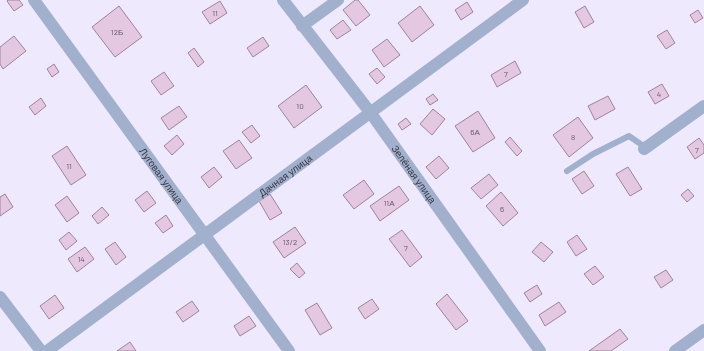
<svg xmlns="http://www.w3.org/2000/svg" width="704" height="351" font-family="Barlow,sans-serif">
  <rect width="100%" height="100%" fill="#eee9fd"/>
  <!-- building -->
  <g fill="#e4c7e0" stroke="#9e849b">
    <path d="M8,0H19L23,5L14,11L7,1Z"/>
    <path d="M355,0H358L370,15L356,26L343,10Z"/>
    <path d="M220,1L227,13L210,24L202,12Z"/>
    <path d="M467,2L473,12L461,20L455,10Z"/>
    <path d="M119,6L142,37L115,57L92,27Z"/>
    <path d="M420,6L434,25L412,42L398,23Z"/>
    <path d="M585,6L594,22L584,28L575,12Z"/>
    <path d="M698,10L703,18L695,23L690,15Z"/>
    <path d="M343,20L351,30L337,39L330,30Z"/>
    <path d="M667,30L675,43L666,49L657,36Z"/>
    <path d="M14,36L26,51L3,69L0,64V47Z"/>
    <path d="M263,37L269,46L253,57L247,48Z"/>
    <path d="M387,39L400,55L384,67L372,50Z"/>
    <path d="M194,48L204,62L198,67L188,53Z"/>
    <path d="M515,61L521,73L497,87L491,75Z"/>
    <path d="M54,64L59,72L52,77L47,69Z"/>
    <path d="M377,68L385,77L377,84L369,74Z"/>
    <path d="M164,72L174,86L161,95L151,81Z"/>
    <path d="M662,84L669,96L655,104L648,92Z"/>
    <path d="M306,85L322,107L294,128L278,106Z"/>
    <path d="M433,94L438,100L430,105L426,99Z"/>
    <path d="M608,96L615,109L595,120L588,106Z"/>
    <path d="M41,98L46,106L35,115L29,107Z"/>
    <path d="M179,106L187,117L169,130L161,118Z"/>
    <path d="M433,109L445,119L432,135L420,124Z"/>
    <path d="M478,111L495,138L473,152L455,126Z"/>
    <path d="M578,117L593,138L569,157L553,135Z"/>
    <path d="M406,118L411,124L402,130L398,124Z"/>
    <path d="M252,125L260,136L251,143L242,132Z"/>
    <path d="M177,135L184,144L172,155L164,146Z"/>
    <path d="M510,137L522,151L517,156L505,142Z"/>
    <path d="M699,138L704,145V153L695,159L687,147Z"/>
    <path d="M239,140L252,158L236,169L223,151Z"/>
    <path d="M67,146L86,175L71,185L52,156Z"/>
    <path d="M439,156L449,168L436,179L426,167Z"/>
    <path d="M214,167L222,177L209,188L201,177Z"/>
    <path d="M628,167L642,189L630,196L616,174Z"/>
    <path d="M584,171L594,186L582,194L572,179Z"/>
    <path d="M489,174L498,185L481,199L471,188Z"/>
    <path d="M364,180L374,194L354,209L343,195Z"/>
    <path d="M399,186L409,200L380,221L370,206Z"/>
    <path d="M688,189L694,196L687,202L681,195Z"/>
    <path d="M147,191L156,203L144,212L135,200Z"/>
    <path d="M501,192L518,213L503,226L486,206Z"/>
    <path d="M5,194L13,207L0,216V197Z"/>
    <path d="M270,194L282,213L270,220L259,201Z"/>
    <path d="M67,196L79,213L67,222L55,205Z"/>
    <path d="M102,207L109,215L98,224L92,216Z"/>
    <path d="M166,215L173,226L163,233L155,223Z"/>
    <path d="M295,227L306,243L284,258L273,242Z"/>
    <path d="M402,230L422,257L410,267L389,239Z"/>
    <path d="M69,232L77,241L66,250L59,240Z"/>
    <path d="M577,235L587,249L576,256L567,242Z"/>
    <path d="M115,242L126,257L116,265L105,249Z"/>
    <path d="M541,242L553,252L544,262L532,252Z"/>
    <path d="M85,247L94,259L77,272L68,259Z"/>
    <path d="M297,263L305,273L299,278L290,269Z"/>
    <path d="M595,266L604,277L593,285L584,274Z"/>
    <path d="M666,270L673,280L661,288L654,277Z"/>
    <path d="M537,285L542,294L530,302L524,293Z"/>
    <path d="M447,294L468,321L456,330L436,304Z"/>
    <path d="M55,295L64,308L49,319L40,306Z"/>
    <path d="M372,299L379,309L365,319L358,308Z"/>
    <path d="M192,301L199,311L183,322L176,312Z"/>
    <path d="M559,302L566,312L545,326L539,315Z"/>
    <path d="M317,303L332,328L320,335L305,310Z"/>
    <path d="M249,316L256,326L240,336L234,326Z"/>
    <path d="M620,329L628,339L611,351H589Z"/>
    <path d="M130,342L136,351H117Z"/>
  </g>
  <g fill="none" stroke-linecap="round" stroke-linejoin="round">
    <!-- lane -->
    <path stroke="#a1b0cd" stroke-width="6" d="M567,171L593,154L629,136L642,145L644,149"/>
    <!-- street -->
    <g stroke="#a1b0cd" stroke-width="12">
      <path id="s1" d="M34,0L289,351"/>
      <path id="s2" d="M283,0L370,112L540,351"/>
      <path d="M302,26L338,0"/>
      <path d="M644,149L704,106"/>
      <path d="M0,297L41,351"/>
      <path id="s3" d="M47,351L523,0"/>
      <path d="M675,351L704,330"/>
    </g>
  </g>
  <g text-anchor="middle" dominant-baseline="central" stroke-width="3" stroke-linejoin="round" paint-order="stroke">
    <!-- number labels -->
    <g font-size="8" fill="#655b6b">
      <text x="215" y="13">11</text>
      <text x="117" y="32">12Б</text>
      <text x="506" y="74">7</text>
      <text x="659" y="94">4</text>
      <text x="300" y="106">10</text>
      <text x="475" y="132">6А</text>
      <text x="573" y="137">8</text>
      <text x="697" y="150">7</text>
      <text x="69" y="166">11</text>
      <text x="389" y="203">11А</text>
      <text x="502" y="209">6</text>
      <text x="290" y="242">13/2</text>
      <text x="406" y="248">7</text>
      <text x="81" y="259">14</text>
    </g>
    <!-- street labels -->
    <g font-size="10" fill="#3b3744" stroke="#eee9fd">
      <text stroke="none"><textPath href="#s2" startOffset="218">Зелёная улица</textPath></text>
      <text stroke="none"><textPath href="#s1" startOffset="217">Луговая улица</textPath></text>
      <text stroke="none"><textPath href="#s3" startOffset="296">Дачная улица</textPath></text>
    </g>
  </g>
</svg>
